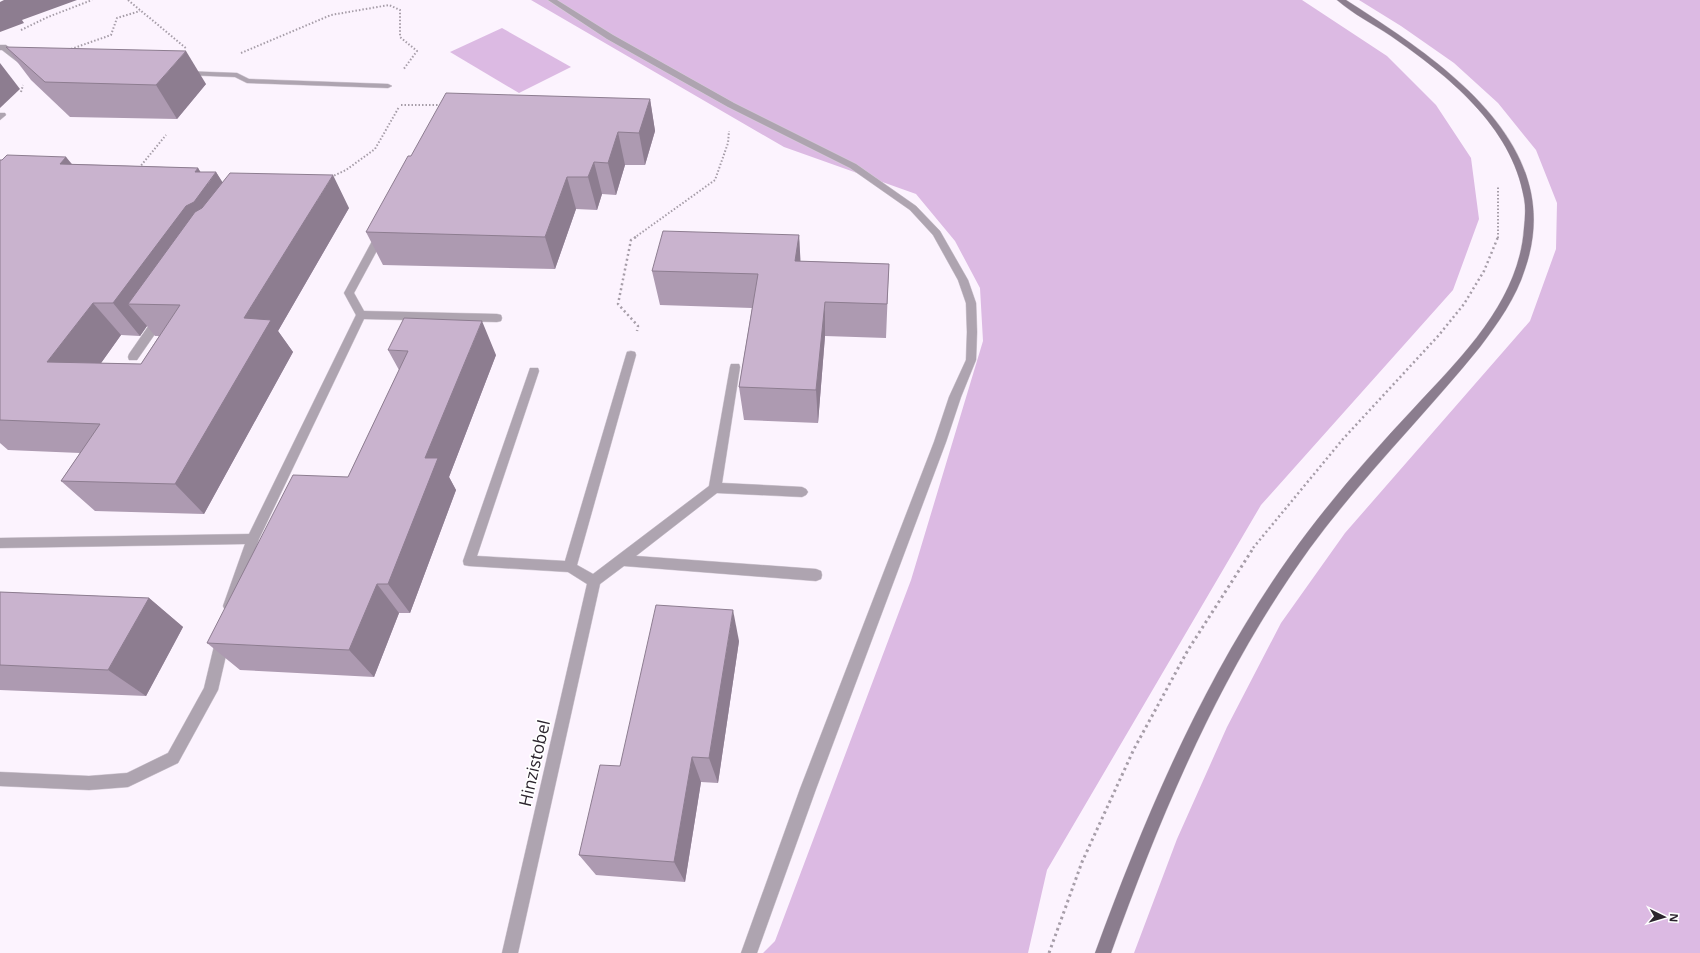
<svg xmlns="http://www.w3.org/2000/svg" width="1700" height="953" font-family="'Open Sans',sans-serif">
  <rect width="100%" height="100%" fill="#fcf3fe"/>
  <!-- green -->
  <g fill="#dcbae3">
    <path d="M531,0H1302L1387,56L1436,105L1471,158L1479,219L1453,290L1261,505L1047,870L1028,953H763L775,941L911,580L983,341L980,288L955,241L916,194L784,147Z"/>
    <path d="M1359,0H1700V953H1134L1177,839L1227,727L1281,623L1345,533L1530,321L1556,249L1557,203L1536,150L1498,103L1454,63L1401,26Z"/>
    <path d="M502,28L571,67L519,93L450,52Z"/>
  </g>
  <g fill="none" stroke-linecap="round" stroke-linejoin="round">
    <defs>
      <g id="lane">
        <path d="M548,0H557L613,35L734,103L856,164L916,206L940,231L968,280L976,303L977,332L976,360L961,397L946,442L816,789L757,953H741L800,789L934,442L949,397L966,360L967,332L966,303L958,280L933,235L910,210L850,168L728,107L607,39Z"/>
        <path d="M0,45H6L27,62L26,64H20L2,50H0Z"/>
        <path d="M182,71L237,73L249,79L388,84L392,86L388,88L247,83L235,77L185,75L181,73Z"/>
        <path d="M0,113H5L6,115L0,120Z"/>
        <path d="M382,229L387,232L354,293L364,311L497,314L501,315L502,318L501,321L497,322L364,319L259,539L235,610L230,612L225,610L223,606L245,544L0,548V538L249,534L356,315L344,293L377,232Z"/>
        <path d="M160,314L164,315L165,318L164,321L137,360H129L128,357L129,354L156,315Z"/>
        <path d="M631,351L635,352L636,355L577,565L593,574L709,486L730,367L731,364H739L740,367L722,483L802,487L806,489L808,492L806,495L802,497L717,493L636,556L816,569L821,571L822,575L821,579L816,581L624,566L600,584L518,953H502L587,584L568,572L469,566L464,565L463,561L529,371L530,368H538L539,371L477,556L565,561L626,355L627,352Z"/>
        <path d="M223,632L228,634L230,638L218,690L178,763L128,787L89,790L0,786V772L89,776L127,773L168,753L204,688L216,638L218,634Z"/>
      </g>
      <path id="secondary" d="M1337,0H1346C1436,58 1569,142 1525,269C1516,298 1498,323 1480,347C1425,415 1362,477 1310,548C1221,671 1162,811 1111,953H1095C1146,814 1204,677 1290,556C1327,504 1370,455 1414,408C1461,357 1519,302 1524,228C1525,218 1526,208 1524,198C1512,126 1447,75 1391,36C1373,24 1353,14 1337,0Z"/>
    </defs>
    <!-- lane casing -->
    <use href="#lane" stroke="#d7ced9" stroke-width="1"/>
    <!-- secondary casing -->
    <use href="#secondary" stroke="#d7ced9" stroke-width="1"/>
    <!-- path-far2 -->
    <g stroke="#a69da8" stroke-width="2" stroke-dasharray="1.5 2" stroke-linecap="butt">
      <path d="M128,0L187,49"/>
      <path d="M21,30L48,17L92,0"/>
      <path d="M71,49L111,35L117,18L140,11"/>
      <path d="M241,53L331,15L389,5L400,10V37L417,51L403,70"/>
      <path d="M21,92L23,85"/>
      <path d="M401,105H442"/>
      <path d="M139,168L166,135"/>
      <path d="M331,177L346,170L375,149L399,107"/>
      <path d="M634,238L715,180L728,143L729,131"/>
      <path d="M1498,238V186"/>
    </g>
    <!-- path-far1 -->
    <g stroke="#a69da8" stroke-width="2.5" stroke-dasharray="2 3" stroke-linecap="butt">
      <path d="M636,237L631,240L618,304L638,326L637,331"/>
      <path d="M1253,548L1343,439L1439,335L1464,304L1484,271L1498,237"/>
    </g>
    <!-- path -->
    <path stroke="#a69da8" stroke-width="3" stroke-dasharray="2.5 3.5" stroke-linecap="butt" d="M1049,953L1082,862L1134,749L1188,650L1254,547"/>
    <!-- lane -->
    <use href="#lane" fill="#aea4b0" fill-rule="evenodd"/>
    <!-- secondary -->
    <use href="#secondary" fill="#8b7d8e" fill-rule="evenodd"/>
  </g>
  <!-- wall -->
  <g fill="#ad9ab1" fill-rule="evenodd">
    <path d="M6,47L206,84L177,119L70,117L31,80Z"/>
    <path d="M650,99L655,131L645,165H625L616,195L602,194L597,210L576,209L555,269L383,265L366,232Z"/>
    <path d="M66,157L72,164L198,168L200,172H216L222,182L349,208L278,331L293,352L204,514L95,511L61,481L80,453L8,450L0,443V160ZM147,326L155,336H159L141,364L101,363L121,335L140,336Z"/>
    <path d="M799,235L800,261L889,264L886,338L825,336L818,423L744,420L739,387L752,308L660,305L652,271Z"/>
    <path d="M388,350L496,355L449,477L456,490L410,613H399L374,677L240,670L207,643L348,477L399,370Z"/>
    <path d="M0,592L149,598L183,627L146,696L0,690Z"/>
    <path d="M739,641L718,783L701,782L685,882L596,875L579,855Z"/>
  </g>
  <!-- shaded-wall -->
  <g fill="#8d7d90">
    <path d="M4,0H77L22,20L24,23L0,32V2Z"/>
    <path d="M186,51L206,84L177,119L156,85Z"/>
    <path d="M0,63L20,89L0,108Z"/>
    <path d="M650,99L655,131L645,165L639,133Z"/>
    <path d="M618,132L625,165L616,195L608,163Z"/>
    <path d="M66,157L91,190L60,164Z"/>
    <path d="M594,162L602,194L597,210L588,177Z"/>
    <path d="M198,168L208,184L216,172L237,205L128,304L147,326L140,336L113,303Z"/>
    <path d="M333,175L349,208L278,331L293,352L204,514L175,484L244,318Z"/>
    <path d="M567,177L576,209L555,269L545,237Z"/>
    <path d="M799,235L801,269L795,261Z"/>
    <path d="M825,302V336L818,423L816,390Z"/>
    <path d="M93,303L121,335L79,394L47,362Z"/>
    <path d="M482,321L496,355L449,477L456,490L410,613L388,584L425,458Z"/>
    <path d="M377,584L399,613L374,677L349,650Z"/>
    <path d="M149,598L183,627L146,696L108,670Z"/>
    <path d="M733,610L739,641L718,783L709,758Z"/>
    <path d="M692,757L701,782L685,882L674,862Z"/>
  </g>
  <!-- building -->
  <g fill="#c9b3ce" stroke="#8d7d90">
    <path d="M6,47L186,51L156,85L45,82Z"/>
    <path d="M446,93L650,99L639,133L618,132L608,163L594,162L588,177H567L545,237L366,232L408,156H411Z"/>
    <path d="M7,155L66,157L60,164L198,168L195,172H216L194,202L186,206L113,303H93L47,362L141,364L180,305L128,304L195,212L202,208L230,173L333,175L244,318L271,320L175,484L61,481L100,424L0,420V160H2Z"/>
    <path d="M663,231L799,235L795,261L889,264L887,304L825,302L816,390L739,387L758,274L652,271Z"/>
    <path d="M404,318L482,321L425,458H438L388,584H377L349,650L207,643L293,475L348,477L408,351L388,350Z"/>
    <path d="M0,592L149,598L108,670L0,665Z"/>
    <path d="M656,605L733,610L709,758L692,757L674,862L579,855L600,765L620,766Z"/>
  </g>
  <g text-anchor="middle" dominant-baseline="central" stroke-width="3.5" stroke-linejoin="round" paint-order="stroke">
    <!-- near-street labels -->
    <g font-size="17" fill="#2c242e" stroke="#fff">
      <text transform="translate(534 763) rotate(-77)">Hinzistobel</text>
    </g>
  </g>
  <!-- north arrow -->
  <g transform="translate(1664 917) rotate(95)" stroke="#ffffff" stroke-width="3" paint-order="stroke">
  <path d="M0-3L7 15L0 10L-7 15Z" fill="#2c242e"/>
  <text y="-6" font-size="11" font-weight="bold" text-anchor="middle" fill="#2c242e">N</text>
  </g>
</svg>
